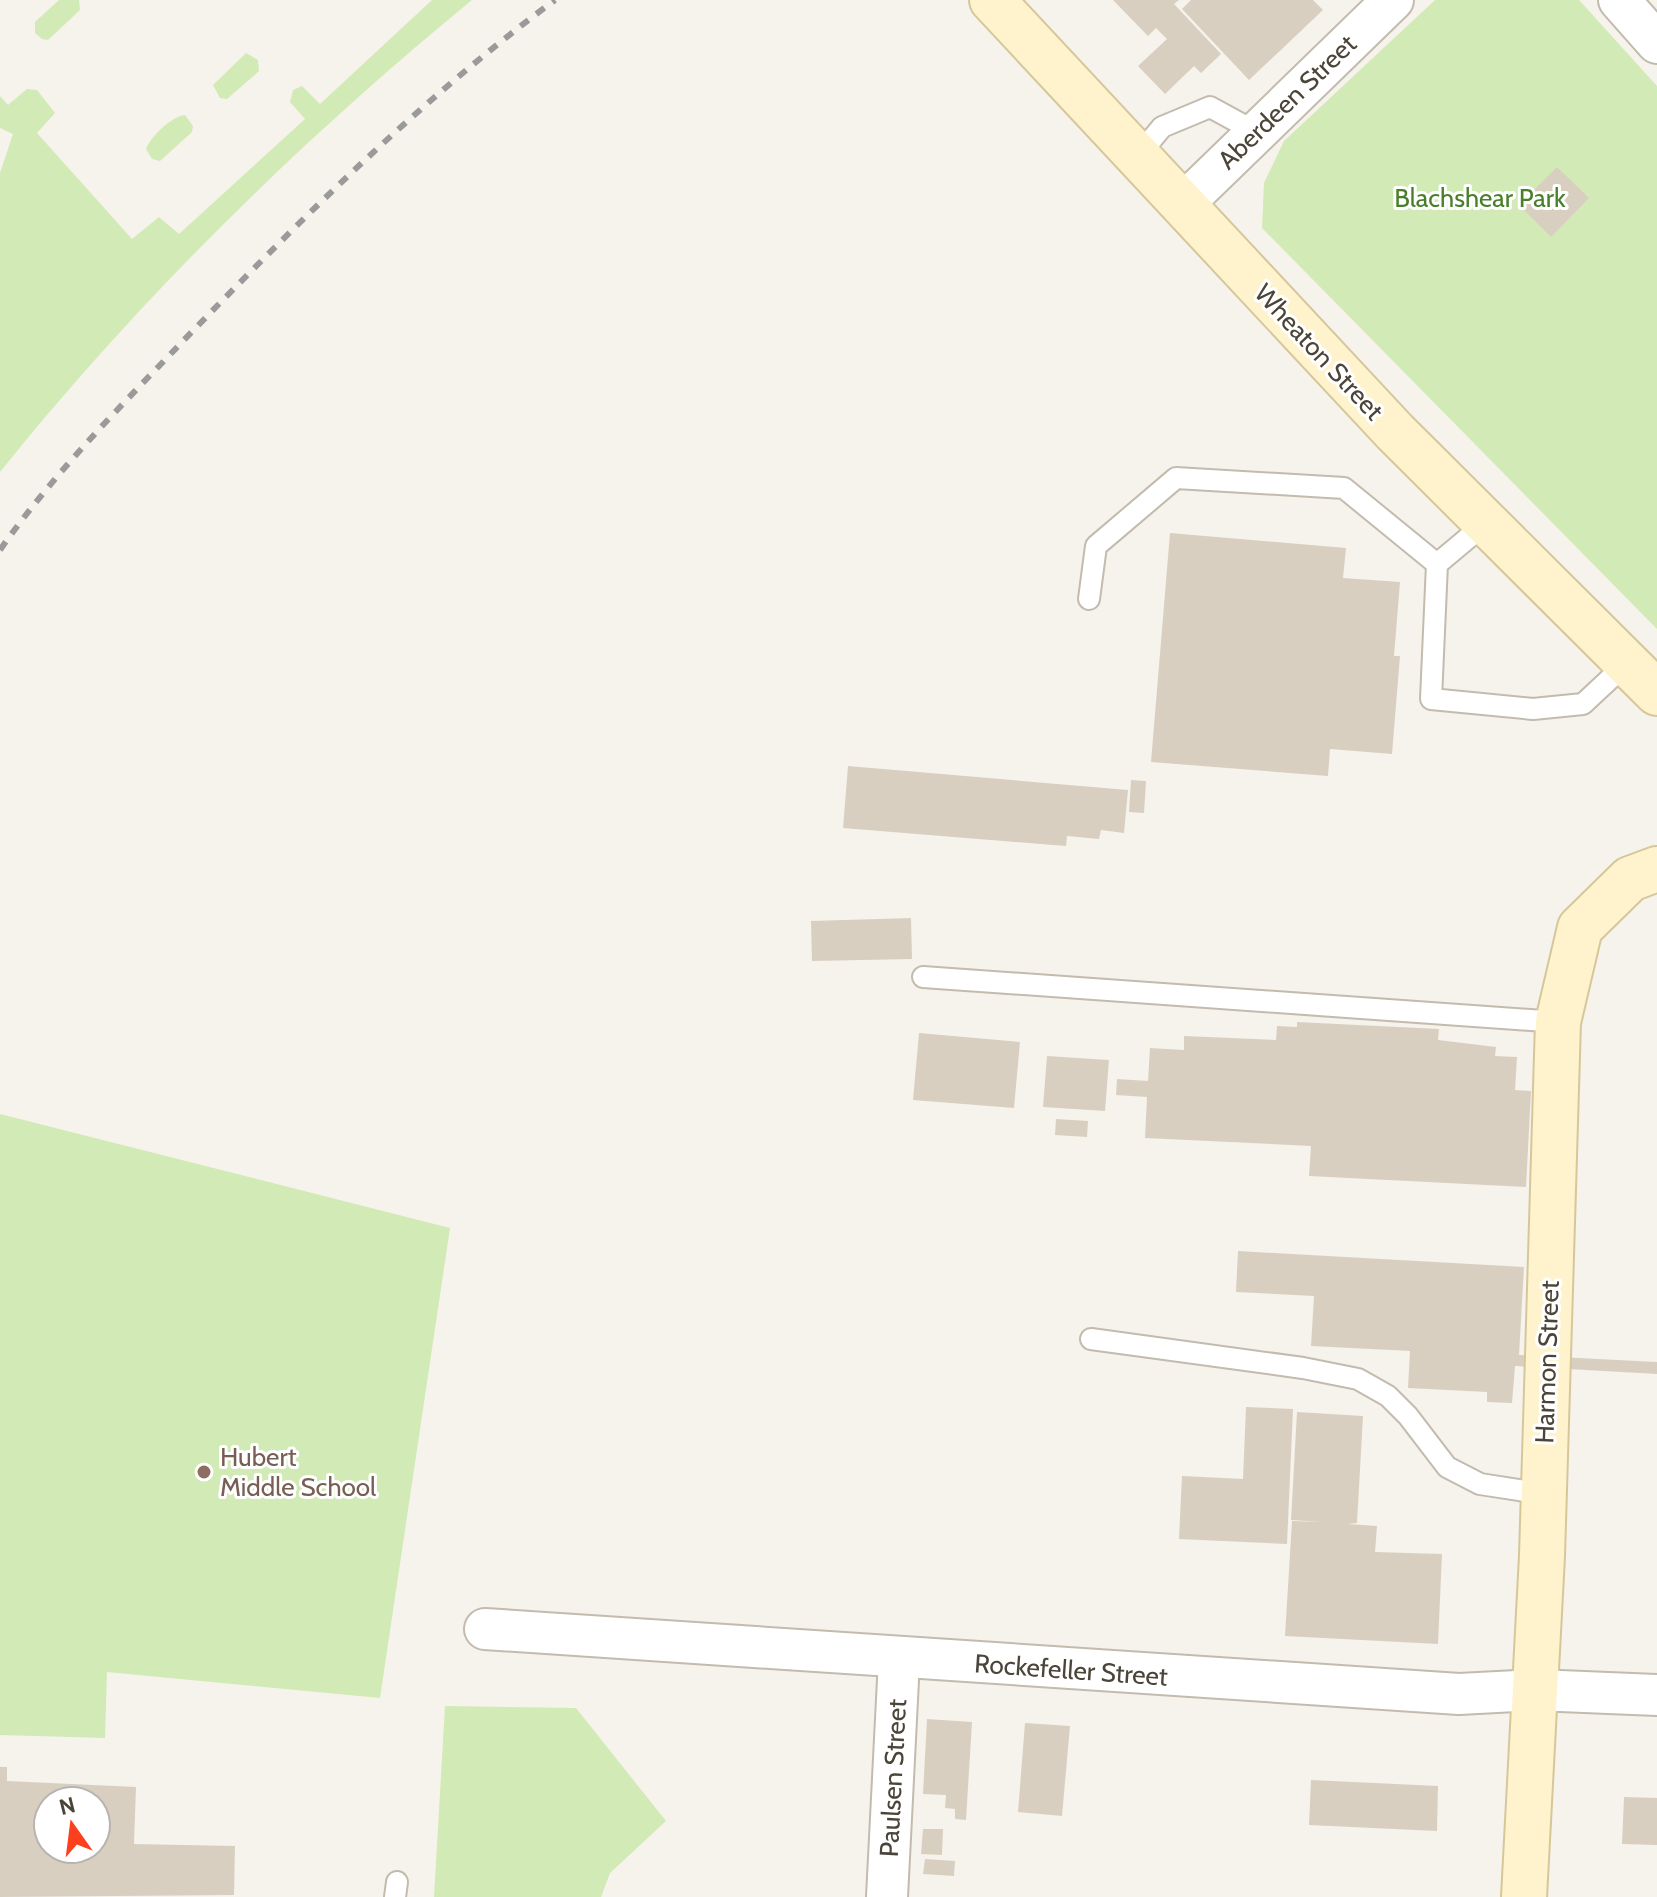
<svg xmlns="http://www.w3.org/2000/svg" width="1657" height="1897" font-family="Cabin,sans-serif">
  <rect width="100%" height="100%" fill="#f6f3ec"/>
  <!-- green -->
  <g fill="#d2eab5">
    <path d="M59,0H79L80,10L48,40L42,39L35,33V22Z"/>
    <path d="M432,0H472C300,141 139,299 0,472V173L13,134L0,128V96L8,105L27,89L37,90L55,113L37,133L132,239L159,217L179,234L305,119L290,102L293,90L302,86L320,104Z"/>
    <path d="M1435,0H1579L1657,86V629L1262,228L1264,183L1284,141Z"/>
    <path d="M246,53L258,60L259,71L227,99L220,98L213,85Z"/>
    <path d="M185,115L193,126L192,132L160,161L152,159L146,149C150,137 172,116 185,115Z"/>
    <path d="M0,1114L450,1228L380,1698L107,1672L105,1738L0,1735Z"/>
    <path d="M445,1706L576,1708L666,1821L610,1873L601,1897H434Z"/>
  </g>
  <!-- building -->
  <g fill="#d8cfc1" fill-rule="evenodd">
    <path d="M1113,0H1179L1174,4L1221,54L1201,73L1194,66L1165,94L1138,66L1167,39L1156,28L1148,36Z"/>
    <path d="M1191,0H1313L1323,10L1249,80L1182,9Z"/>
    <path d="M1557,167L1589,198L1551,237L1519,205Z"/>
    <path d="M1170,533L1346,548L1343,578L1400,582L1394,656H1400L1392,754L1330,749L1328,776L1151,762Z"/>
    <path d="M848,766L1128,790L1124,833L1101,830L1099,839L1067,836L1066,846L843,828Z"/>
    <path d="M1131,780L1146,781L1144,813L1129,812Z"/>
    <path d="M911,918L912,959L812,961L811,921Z"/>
    <path d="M1297,1022L1439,1029L1438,1040L1496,1047L1495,1056L1517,1057L1515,1090L1531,1091L1526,1187L1309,1176L1311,1146L1145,1138L1147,1097L1116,1095L1117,1079L1148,1081L1150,1048L1184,1050V1036L1276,1040L1277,1026L1297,1027Z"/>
    <path d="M919,1033L1020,1042L1014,1108L913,1100Z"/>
    <path d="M1047,1056L1109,1060L1105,1111L1043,1107Z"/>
    <path d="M1056,1119L1088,1121L1087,1137L1055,1135Z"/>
    <path d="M1238,1251L1524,1267L1519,1355L1657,1362V1374L1515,1366L1512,1403L1487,1402V1392L1408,1388L1410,1351L1311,1346L1314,1296L1236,1292Z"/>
    <path d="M1246,1407L1293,1409L1287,1544L1179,1539L1182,1476L1243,1479Z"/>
    <path d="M1297,1412L1363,1416L1357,1523L1347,1524L1377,1526L1375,1552L1442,1554L1438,1644L1285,1636L1292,1521L1322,1522L1291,1520Z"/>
    <path d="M927,1719L972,1722L966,1820L955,1819V1809L945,1808L946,1795L923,1794Z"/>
    <path d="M1025,1723L1070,1726L1062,1816L1018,1812Z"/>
    <path d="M0,1767H7V1781L136,1787L134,1844L235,1846L234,1895L0,1897ZM48,1801H96V1849H48Z"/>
    <path d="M1311,1780L1438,1786L1437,1831L1309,1825Z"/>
    <path d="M1624,1797L1657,1798V1845L1622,1844Z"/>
    <path d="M923,1829H943L942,1855L921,1854Z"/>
    <path d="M925,1859L955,1861L954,1876L923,1874Z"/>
  </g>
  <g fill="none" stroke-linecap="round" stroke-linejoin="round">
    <defs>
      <g id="lane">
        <path d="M1138,156L1162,127L1210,107L1256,132"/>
        <path d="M1437,564L1486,523"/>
        <path d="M1089,599L1096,546L1176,478L1344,488L1437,564L1431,699L1533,709L1583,704L1628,662"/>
        <path d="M923,977L1558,1022"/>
        <path d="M1091,1339L1303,1368L1358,1379L1388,1396L1408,1416L1447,1467L1480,1484L1544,1494"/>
        <path d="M395,1897L397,1882"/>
      </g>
      <g id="street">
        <path d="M1619,0L1657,43"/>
        <path d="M1182,205L1393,0"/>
        <path d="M485,1629L1459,1694L1536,1690L1657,1695"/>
        <path d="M887,1897L899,1660"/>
      </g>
      <g id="secondary">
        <path d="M992,0L1395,432L1657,693"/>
        <path d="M1524,1897L1542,1556L1558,1022L1580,928L1630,879L1657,869"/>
      </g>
    </defs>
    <!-- lane casing -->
    <use href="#lane" stroke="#c2bbae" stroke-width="24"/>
    <!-- street casing -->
    <use href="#street" stroke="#c2bbae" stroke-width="44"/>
    <!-- secondary casing -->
    <use href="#secondary" stroke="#d6c79b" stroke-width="48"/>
    <!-- lane -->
    <use href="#lane" stroke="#fff" stroke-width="20"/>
    <!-- street -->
    <use href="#street" stroke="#fff" stroke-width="40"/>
    <!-- secondary -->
    <use href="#secondary" stroke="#fff3cd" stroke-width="44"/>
    <!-- rail -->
    <path stroke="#9a9a9a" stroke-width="6" stroke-dasharray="10 10" stroke-linecap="butt" d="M0,550C53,474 120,407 184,340C301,219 420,100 555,0"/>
  </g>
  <!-- markers -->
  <circle fill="#8d6e63" stroke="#fff" stroke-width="3" cx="204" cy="1472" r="8"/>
  <g text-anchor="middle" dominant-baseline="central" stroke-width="6" stroke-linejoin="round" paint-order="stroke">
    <!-- street labels -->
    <g font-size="26" fill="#4b4439" stroke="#fff">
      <text transform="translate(1287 102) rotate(-44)">Aberdeen Street</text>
      <text transform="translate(1319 352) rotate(47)">Wheaton Street</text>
      <text transform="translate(1547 1362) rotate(-88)">Harmon Street</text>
      <text transform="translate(1071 1670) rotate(4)">Rockefeller Street</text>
      <text transform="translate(893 1778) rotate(-87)">Paulsen Street</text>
    </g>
    <!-- park labels -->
    <g font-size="26" fill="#4a7f2a" stroke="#fff">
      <text x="1480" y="198">Blachshear Park</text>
    </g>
    <!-- education labels -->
    <g font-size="26" fill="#785e54" stroke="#fff" text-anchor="start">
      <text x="220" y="1457">Hubert<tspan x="220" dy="30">Middle School</tspan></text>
    </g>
  </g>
  <!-- north arrow -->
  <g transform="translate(72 1825) rotate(346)"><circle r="38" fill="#ffffff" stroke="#b7b4b0" stroke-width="2"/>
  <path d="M0-6L14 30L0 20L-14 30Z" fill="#fc3f1d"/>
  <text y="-12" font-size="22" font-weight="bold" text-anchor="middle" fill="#4b4439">N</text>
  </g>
</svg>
